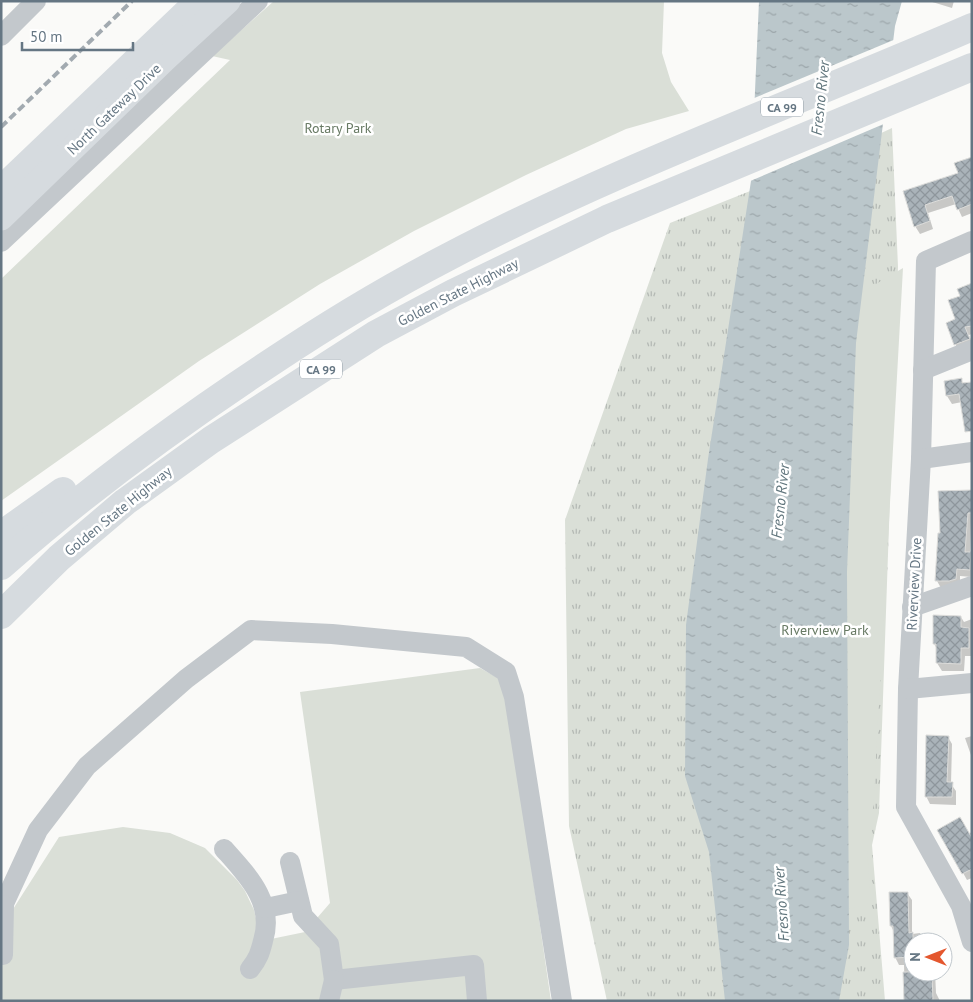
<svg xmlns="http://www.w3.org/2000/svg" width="973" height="1002" font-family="'PT Sans',sans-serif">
  <defs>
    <pattern id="grass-tufts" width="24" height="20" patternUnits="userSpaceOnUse" patternTransform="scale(1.25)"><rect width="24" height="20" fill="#dadfd7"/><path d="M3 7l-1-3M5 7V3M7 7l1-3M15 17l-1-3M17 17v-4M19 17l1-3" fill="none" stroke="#b4b9b4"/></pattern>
    <pattern id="water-ripples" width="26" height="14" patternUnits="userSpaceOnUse" patternTransform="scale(1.25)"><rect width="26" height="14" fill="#bbc7cb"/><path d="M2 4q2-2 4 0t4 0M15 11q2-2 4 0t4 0" fill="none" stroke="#9ca6aa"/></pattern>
    <pattern id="building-cross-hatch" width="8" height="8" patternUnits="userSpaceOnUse" patternTransform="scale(1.25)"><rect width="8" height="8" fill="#aab3b9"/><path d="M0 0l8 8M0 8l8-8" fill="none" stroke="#8e969c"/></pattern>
  </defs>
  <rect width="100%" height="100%" fill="#fafaf8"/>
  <!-- grass -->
  <path fill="url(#grass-tufts)" d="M892,128L898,267L879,813L872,845L885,1001H607L569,826L565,520L670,223L800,171Z"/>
  <!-- park -->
  <g fill="#dadfd7">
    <path d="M274,1H664L662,53L671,82L689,111L626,129L526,175L414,231L320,284L199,361L1,501V279L230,60L212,56Z"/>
    <path d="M903,268L873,810L867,849L871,903L784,927L861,293Z"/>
    <path d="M480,668L498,678L507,700L551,1001H1V928L59,837L123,827L170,833L205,848L237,880L245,891L254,910L259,931L271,939L305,932L330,903L300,692Z"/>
  </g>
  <!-- water -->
  <path fill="url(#water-ripples)" d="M759,1H902L895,26L856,343L847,572L849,945L839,1001H725L709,852L685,776L686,625L708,459L751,181Z"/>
  <!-- pier -->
  <path fill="#fafaf8" d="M896,39L886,123L748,182L752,99Z"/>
  <!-- shadow -->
  <g fill="#0003">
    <path d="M929,1H954L952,8Z"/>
    <path d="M972,158V213L962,217L956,204L928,213L933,229L920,234L915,226L904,192L959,174Z"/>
    <path d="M972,285V334L969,335L972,343L960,352L955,344L961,297Z"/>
    <path d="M961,380L964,384L962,402L952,404L947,396L945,382Z"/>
    <path d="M972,491L970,553L972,555V577L960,576V587L941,588L937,581L941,534Z"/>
    <path d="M961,617L964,622L972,619V656H965L964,671H942L937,663V649L934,644Z"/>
    <path d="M972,736V758L965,738Z"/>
    <path d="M948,737L952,744L951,784L956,791V805L930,804L926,796Z"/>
    <path d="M939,830L968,834L972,832V878L967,880Z"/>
    <path d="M907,893L912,900V934L920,933L924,941L913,942V972H935L936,993L940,1001H905L904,965H899L895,957L894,932L891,926Z"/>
  </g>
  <!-- building -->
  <g fill="url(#building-cross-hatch)" stroke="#dcdcda">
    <path d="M972,157V204L957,210L952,196L925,205L930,221L914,227L903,191L958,173L954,163Z"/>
    <path d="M972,283V326L965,327L970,339L954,345L946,323L955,319L948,300L960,296L957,289Z"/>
    <path d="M962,378V383L972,382V431L965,432L959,394L946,396L944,381Z"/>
    <path d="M972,490V513H968L965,552H971L970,570L957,569L956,579L949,581H935L938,533H940L938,491Z"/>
    <path d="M933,615L961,616V627L969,628V648H961V664L936,663V644H933Z"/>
    <path d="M926,735L949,736L947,782H953L952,797H925Z"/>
    <path d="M960,817L972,838V869L962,874L937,830Z"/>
    <path d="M889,892H908L909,933L913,932V957L894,958L893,926H890Z"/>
    <path d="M903,972H932L933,1001H904Z"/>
  </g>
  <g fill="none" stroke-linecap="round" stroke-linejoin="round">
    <!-- minor -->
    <g stroke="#c3c8cc" stroke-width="20">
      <path d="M1,36L36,1"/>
      <path d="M972,241L926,261L921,459L908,689L906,807L961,906L972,942"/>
      <path d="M1,242L258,1"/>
      <path d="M923,370L972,350"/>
      <path d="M921,459L972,452"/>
      <path d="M912,607L972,586"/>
      <path d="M908,689L972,683"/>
      <path d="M224,849C248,876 275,903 263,941C260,953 258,959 250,969"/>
      <path d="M290,862L303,916L329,944L334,980L474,965L477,1001"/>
      <path d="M266,908L299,901"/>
      <path d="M1,910L38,830L87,766L186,679L251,630L332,634L466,647L506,672L514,697L562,1001"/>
      <path d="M3,955L4,905"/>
      <path d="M329,1001L334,980"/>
    </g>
    <!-- major -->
    <g stroke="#d6dbdf" stroke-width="25">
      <path d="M1,188L197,1"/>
      <path d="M1,218L166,58L228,1"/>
    </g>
    <!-- highway -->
    <g stroke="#d6dbdf" stroke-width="28">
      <path d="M1,535L63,491"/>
      <path d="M1,566C85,492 176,425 270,363C327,325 386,289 448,257C617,168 797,103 972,27"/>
      <path d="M1,615L59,558L125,502L211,440L376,334L453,293L607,219L972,67"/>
    </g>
    <!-- rail -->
    <path stroke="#a2aab0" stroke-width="4" stroke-dasharray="8 4" stroke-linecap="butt" d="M1,127L132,1"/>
  </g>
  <g text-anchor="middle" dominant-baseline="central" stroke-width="5" stroke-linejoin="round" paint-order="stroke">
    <!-- shield labels -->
    <g fill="#fff" stroke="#939fa8" stroke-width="1">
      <rect x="761" y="97.5" width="42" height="19" rx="4"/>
      <rect x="300" y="359.5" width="42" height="19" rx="4"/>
    </g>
    <g font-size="12" font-weight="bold" fill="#657683">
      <text x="782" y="107">CA 99</text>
      <text x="321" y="369">CA 99</text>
    </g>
    <!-- street labels -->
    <g font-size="14" fill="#657683" stroke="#fff">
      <text transform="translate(114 109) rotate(-44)">North Gateway Drive</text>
      <text transform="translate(458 292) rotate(-27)">Golden State Highway</text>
      <text transform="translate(118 511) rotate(-39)">Golden State Highway</text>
      <text transform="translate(914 584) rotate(-87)">Riverview Drive</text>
    </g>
    <!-- park labels -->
    <g font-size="14" fill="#687a64" stroke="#fff">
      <text x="338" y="128">Rotary Park</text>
      <text x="825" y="630">Riverview Park</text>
    </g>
    <!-- water labels -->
    <g font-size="15" font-style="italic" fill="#60757c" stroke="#fff">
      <text transform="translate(820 98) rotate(-84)">Fresno River</text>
      <text transform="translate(780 501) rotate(-84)">Fresno River</text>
      <text transform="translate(781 904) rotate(-94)">Fresno River</text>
    </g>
  </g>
  <!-- border -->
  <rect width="973" height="1002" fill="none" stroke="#657683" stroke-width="5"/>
  <!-- north arrow -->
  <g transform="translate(928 957) rotate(270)"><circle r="24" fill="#ffffff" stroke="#c1c8cd"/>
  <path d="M0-4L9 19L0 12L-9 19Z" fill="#e4572e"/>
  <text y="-8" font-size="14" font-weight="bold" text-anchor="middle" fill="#657683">N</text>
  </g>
  <!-- scale -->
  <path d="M22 42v8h111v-8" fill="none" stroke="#657683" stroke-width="2.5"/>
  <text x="30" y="42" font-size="15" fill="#657683" stroke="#ffffff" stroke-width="4" paint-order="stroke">50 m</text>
</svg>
